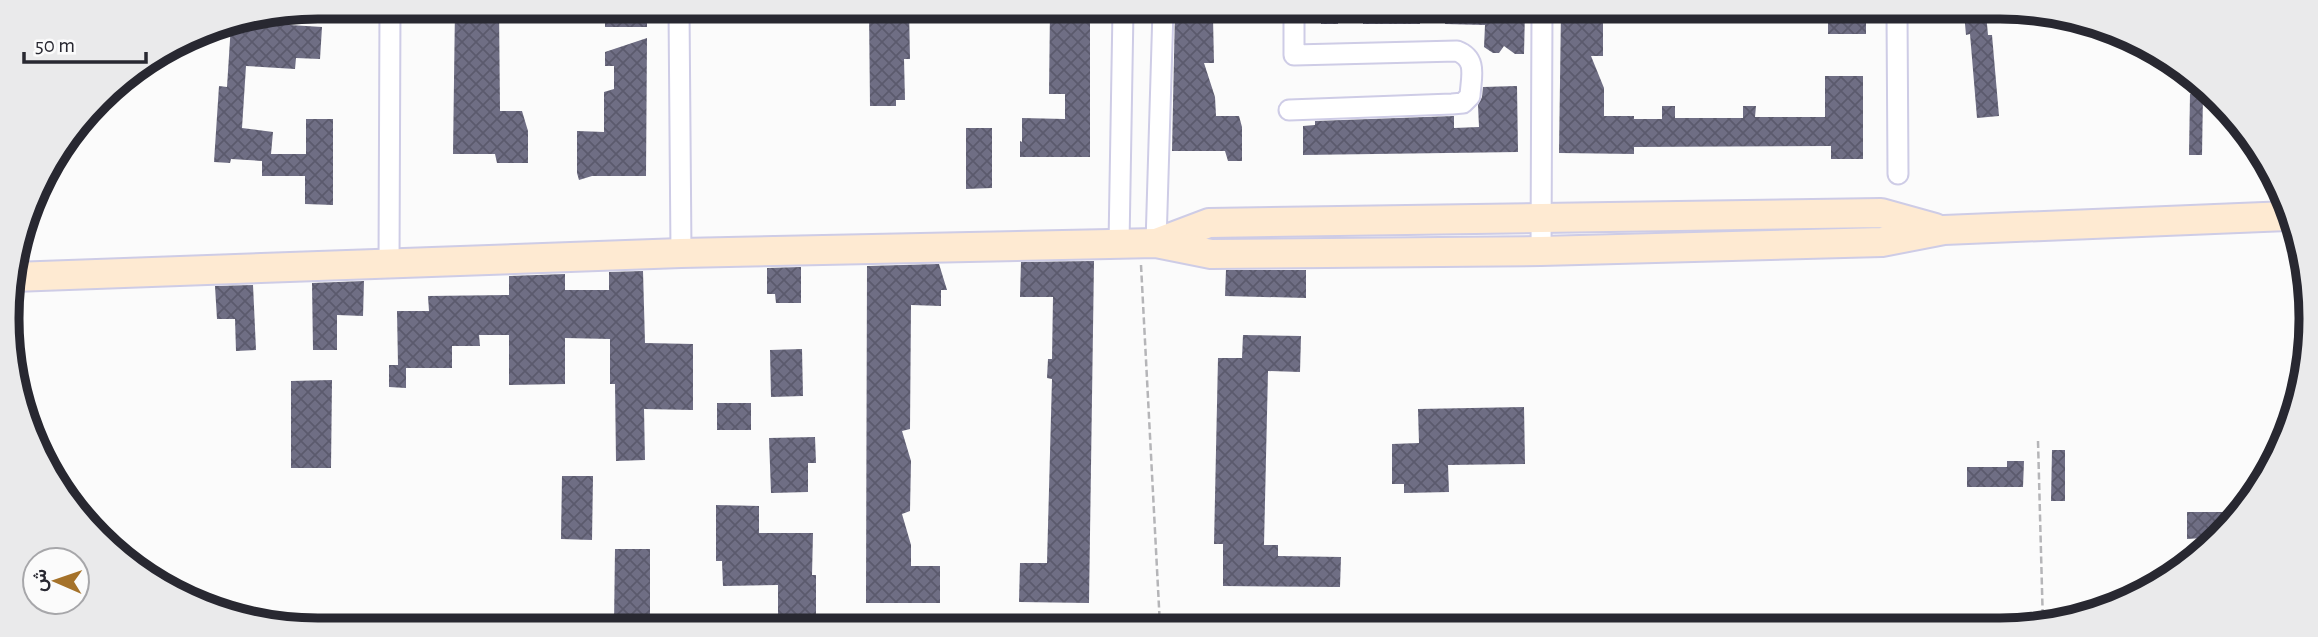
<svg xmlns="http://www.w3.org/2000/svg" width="2318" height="637" font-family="'Alegreya Sans',Vazirmatn,sans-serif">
  <defs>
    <pattern id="building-cross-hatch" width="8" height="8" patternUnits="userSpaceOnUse" patternTransform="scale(1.75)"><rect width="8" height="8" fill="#6f6e84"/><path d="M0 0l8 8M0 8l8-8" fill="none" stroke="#5b5a6d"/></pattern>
  </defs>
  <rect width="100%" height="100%" fill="#fbfbfb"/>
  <!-- building -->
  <g fill="url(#building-cross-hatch)">
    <path d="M455,7L499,8L500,111H522L528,131V163H497L495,154H453Z"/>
    <path d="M613,8H647V27H605V11H613Z"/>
    <path d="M869,9H909L910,59H904L905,100H896V106H870Z"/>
    <path d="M1050,9L1090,10V157H1020V141L1022,142V118L1065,119V94H1049Z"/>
    <path d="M1175,10H1211L1213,18L1214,63H1204L1215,97L1216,116H1239L1242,127V161H1228L1225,151H1172Z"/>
    <path d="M1321,10H1339L1338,24H1321Z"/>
    <rect x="1363" y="11" width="57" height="13"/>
    <path d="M1445,11H1525L1524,54H1515L1504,46L1499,53H1493L1484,47L1485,25L1445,24Z"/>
    <path d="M1561,11H1603V56H1591L1604,88V116H1634V119H1662V106H1675V118H1743V106H1756L1755,117H1825V76H1863V159H1831V146L1634,147V154L1559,153Z"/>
    <rect x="1828" y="12" width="38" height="22"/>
    <path d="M1964,13H1986L1988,35H1992L1999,116L1977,118L1970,34L1966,35Z"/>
    <path d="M243,22L322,27L320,59L296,58L295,69L246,66L242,128L273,132L271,154H306V119H333V205L305,204V176H262V161L231,159L230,163L214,162L219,86L227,87L231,24Z"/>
    <path d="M647,38L646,176H592L579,180L577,173V131L604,132V92L614,89V66H605V52Z"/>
    <path d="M1517,86L1518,152L1303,155V126L1315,125V121L1454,116V128L1479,127L1478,105L1482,97L1483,87Z"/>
    <path d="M2190,94L2203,95L2202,155H2189Z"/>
    <path d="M966,128H992V188L966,189Z"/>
    <path d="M1094,261L1089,603L1019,602L1020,563H1047L1052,379L1047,378L1048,359H1052L1053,297H1020L1021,262Z"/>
    <path d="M939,264L947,290H941V306L911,305L910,429L902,431L911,461L910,511L902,514L911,545V566H940V603H866L867,266Z"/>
    <path d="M801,267V303H776L775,294H767V268Z"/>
    <path d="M1226,270H1306V298L1225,296Z"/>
    <path d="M643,271L645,343L693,344V410L644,409L645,460L616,461L615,384H610V339L565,338V384L509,385V335H479L480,346H452V368H406V388L389,387V365H398L397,311H429L428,296L509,295V276L565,274V290H609V272Z"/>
    <path d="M364,281L363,316L337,315V350H313L312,283Z"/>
    <path d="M253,285L256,350L236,351L235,319H217L215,286Z"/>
    <path d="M1243,335L1301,336L1300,372L1268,371L1264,545H1278V556L1341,557L1340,587L1223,586V544H1214L1218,358H1242Z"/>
    <path d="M802,349L803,396L771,397L770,350Z"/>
    <path d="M332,380L331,468H291V381Z"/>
    <rect x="717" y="403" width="34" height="27"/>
    <path d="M1524,407L1525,464L1448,465L1449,492L1404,493V484H1392V444L1419,443L1418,409Z"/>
    <path d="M815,437L816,463H808V492L771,493L769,438Z"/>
    <path d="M2052,450H2065V501H2051Z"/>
    <path d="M2007,461H2024L2023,487H1967V467H2007Z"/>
    <path d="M562,476H593L592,540L561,539Z"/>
    <path d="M716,505L759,506V533H813L812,575H816V625H778V585L723,586L722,561H716Z"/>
    <path d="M2187,512H2238L2218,537L2187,539Z"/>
    <path d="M615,549H650V625H614Z"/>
  </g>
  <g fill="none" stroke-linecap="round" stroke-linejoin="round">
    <defs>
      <g id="street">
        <path d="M679,8L681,253"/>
        <path d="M1897,12L1898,174"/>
        <path d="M1289,110L1452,104L1463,103L1470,96C1471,77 1478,59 1457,51L1294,55V10"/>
        <path d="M1156,243L1163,10"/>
        <path d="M1119,244L1123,10"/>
        <path d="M1541,251L1542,11"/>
        <path d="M389,265L390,7"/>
      </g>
      <g id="secondary">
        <path d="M1156,243L1209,223L1881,213L1935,228"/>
        <path d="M13,277L681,253L1156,243L1211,254L1541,251L1882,242L1944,230L2288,216"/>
      </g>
    </defs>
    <!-- street casing -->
    <use href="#street" stroke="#cecce6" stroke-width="23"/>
    <!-- secondary casing -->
    <use href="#secondary" stroke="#cecce6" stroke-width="32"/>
    <!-- path -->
    <g stroke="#b5b5b8" stroke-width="2.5" stroke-dasharray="7 3.5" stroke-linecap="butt">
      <path d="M1141,265L1160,626"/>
      <path d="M2038,441L2043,626"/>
    </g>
    <!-- street -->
    <use href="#street" stroke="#fff" stroke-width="19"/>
    <!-- secondary -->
    <use href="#secondary" stroke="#feead2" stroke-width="28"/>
  </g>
  <!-- crop -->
  <path d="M0 0H2318V637H0ZM318 19H2000A299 299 0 0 1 2299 318V319A299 299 0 0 1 2000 618H318A299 299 0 0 1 19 319V318A299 299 0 0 1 318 19Z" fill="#eaeaeb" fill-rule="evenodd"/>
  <path fill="none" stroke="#282831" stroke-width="9" d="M318 19H2000A299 299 0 0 1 2299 318V319A299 299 0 0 1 2000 618H318A299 299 0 0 1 19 319V318A299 299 0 0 1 318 19Z"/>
  <!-- north arrow -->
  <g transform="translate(56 581) rotate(272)"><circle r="33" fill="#fbfbfb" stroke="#a7a7aa" stroke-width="2"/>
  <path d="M0-5L12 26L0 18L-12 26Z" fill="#a5722a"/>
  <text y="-10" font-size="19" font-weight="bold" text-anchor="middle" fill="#282831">ش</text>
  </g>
  <!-- scale -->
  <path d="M24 52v10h122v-10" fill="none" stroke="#282831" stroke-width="3.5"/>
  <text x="35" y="52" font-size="21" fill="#282831" stroke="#fbfbfb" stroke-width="5" paint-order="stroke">50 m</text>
</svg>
